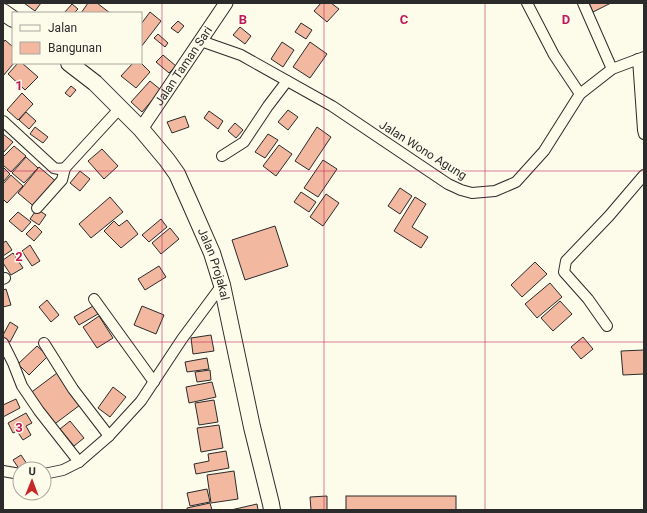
<svg xmlns="http://www.w3.org/2000/svg" width="647" height="513" font-family="Roboto,sans-serif">
  <rect width="100%" height="100%" fill="#fdfbea"/>
  <!-- building -->
  <g fill="#f2b8a0" stroke="#2b2b2b">
    <path d="M24,3H41L35,11Z"/>
    <path d="M88,3H97L110,13H81Z"/>
    <path d="M321,3H331L339,9L327,22L314,11Z"/>
    <path d="M589,3H611L593,12Z"/>
    <path d="M72,4L78,9L74,13H64Z"/>
    <path d="M150,12L161,21L141,47V24Z"/>
    <path d="M178,21L184,26L178,33L171,28Z"/>
    <path d="M301,23L312,30L306,39L295,32Z"/>
    <path d="M240,27L251,36L245,44L233,35Z"/>
    <path d="M158,34L168,43L165,47L154,38Z"/>
    <path d="M5,40L13,47V63H14L3,76V43Z"/>
    <path d="M282,42L294,50L283,67L271,59Z"/>
    <path d="M310,42L327,54L310,78L293,67Z"/>
    <path d="M163,55L176,66L169,73L156,62Z"/>
    <path d="M18,63H22L38,77L25,90L8,74Z"/>
    <path d="M133,63H141L150,72L136,88L121,76Z"/>
    <path d="M150,81L161,90L142,112L131,102Z"/>
    <path d="M71,86L76,90L70,97L65,93Z"/>
    <path d="M22,93L33,104L18,120L7,110Z"/>
    <path d="M288,110L298,117L288,130L278,122Z"/>
    <path d="M209,111L223,121L218,129L204,118Z"/>
    <path d="M26,112L36,121L29,129L19,120Z"/>
    <path d="M185,116L189,127L172,133L167,122Z"/>
    <path d="M235,123L243,130L236,138L228,131Z"/>
    <path d="M35,127L48,137L43,143L30,134Z"/>
    <path d="M317,127L331,137L309,170L295,161Z"/>
    <path d="M3,134L13,142L3,153Z"/>
    <path d="M268,134L278,140L265,158L255,152Z"/>
    <path d="M279,145L292,154L276,176L263,166Z"/>
    <path d="M14,146L26,156L11,172L3,165V157Z"/>
    <path d="M102,149L118,166L104,179L88,161Z"/>
    <path d="M26,157L38,168L24,183L12,173Z"/>
    <path d="M323,160L337,169L318,197L304,188Z"/>
    <path d="M3,167L10,174L3,182Z"/>
    <path d="M39,167L58,183L37,209L18,193Z"/>
    <path d="M80,171L90,179L80,191L70,183Z"/>
    <path d="M11,175L23,186L7,203L3,199V184Z"/>
    <path d="M400,188L412,196L400,214L388,206Z"/>
    <path d="M301,192L316,202L309,212L294,202Z"/>
    <path d="M326,194L339,203L323,226L310,217Z"/>
    <path d="M110,197L123,212L91,238L79,224Z"/>
    <path d="M415,197L426,204L412,227L428,237L421,248L394,231Z"/>
    <path d="M37,209L46,215L39,225L30,219Z"/>
    <path d="M18,212L31,222L22,232L9,221Z"/>
    <path d="M161,219L167,227L149,242L142,235Z"/>
    <path d="M127,220L138,234L121,248L104,231L114,221L119,226Z"/>
    <path d="M35,225L42,232L34,241L26,234Z"/>
    <path d="M275,226L288,266L245,280L232,240Z"/>
    <path d="M170,228L179,239L161,254L152,243Z"/>
    <path d="M6,241L12,250L3,256V243Z"/>
    <path d="M30,245L40,261L32,266L22,251Z"/>
    <path d="M13,253L23,268L11,275L3,263V260Z"/>
    <path d="M535,262L547,274L522,297L511,285Z"/>
    <path d="M159,266L166,277L145,290L138,279Z"/>
    <path d="M550,283L562,297L537,318L525,304Z"/>
    <path d="M6,289L11,305L3,307V290Z"/>
    <path d="M47,300L59,315L51,322L39,307Z"/>
    <path d="M560,301L572,314L553,331L541,318Z"/>
    <path d="M93,306L98,314L79,325L74,317Z"/>
    <path d="M142,306L164,315L156,334L134,325Z"/>
    <path d="M99,316L113,338L97,348L83,327Z"/>
    <path d="M10,322L18,327L10,342L3,338V335Z"/>
    <path d="M211,335L214,351L193,354L191,338Z"/>
    <path d="M583,337L593,349L581,359L571,347Z"/>
    <path d="M37,346L48,356L29,375L18,364Z"/>
    <path d="M644,350V374L623,375L621,351Z"/>
    <path d="M207,358L209,369L187,372L185,362Z"/>
    <path d="M210,370L211,380L197,382L195,372Z"/>
    <path d="M57,373L80,405L52,426L29,394Z"/>
    <path d="M212,382L216,397L189,403L186,387Z"/>
    <path d="M113,387L126,397L110,417L98,408Z"/>
    <path d="M16,399L20,408L3,417V405Z"/>
    <path d="M214,400L218,422L199,425L195,403Z"/>
    <path d="M26,413L32,423L26,426L31,435L23,440L17,431L13,433L8,423Z"/>
    <path d="M70,421L84,438L74,446L60,429Z"/>
    <path d="M219,425L223,448L201,452L197,428Z"/>
    <path d="M226,451L229,468L196,474L194,464L209,461L208,454Z"/>
    <path d="M21,455L29,467L26,469H20V470L13,460Z"/>
    <path d="M234,471L238,499L211,503L207,475Z"/>
    <path d="M207,489L210,502L190,506L187,493Z"/>
    <path d="M327,496V510H311L310,497Z"/>
    <rect x="346" y="496" width="110" height="14"/>
    <path d="M210,503L212,510H187V508Z"/>
    <path d="M257,504L258,510H231Z"/>
  </g>
  <g fill="none" stroke-linecap="round" stroke-linejoin="round">
    <defs>
      <g id="minor">
        <path d="M527,3L554,55L580,94"/>
        <path d="M583,3L612,69"/>
        <path d="M201,41L241,55L332,106L448,184L461,190L472,193L495,191L516,182L544,151L580,94L612,69L644,57"/>
        <path d="M638,59L643,130L644,134"/>
        <path d="M3,121L54,168L59,169L65,168L120,108"/>
        <path d="M222,156L244,142L268,106L287,81"/>
        <path d="M37,208L62,180L65,168"/>
        <path d="M3,279L5,278"/>
        <path d="M94,299L154,382"/>
        <path d="M607,326L588,299L564,272L566,261L609,216L644,175"/>
        <path d="M3,343L13,363L22,386L39,411L79,462"/>
        <path d="M44,343L73,389L109,436"/>
        <path d="M3,471L20,474"/>
        <path d="M44,474L63,470L79,462L109,436L141,401L182,339L222,285"/>
      </g>
      <g id="tertiary">
        <path id="s1" d="M141,129L226,3"/>
      </g>
      <g id="primary">
        <path d="M3,12L13,19"/>
        <path id="s2" d="M69,63L95,83L141,129L167,160L177,174L190,203L212,253L222,285L252,427L271,504L272,510"/>
      </g>
    </defs>
    <!-- minor casing -->
    <use href="#minor" stroke="#2b2b2b" stroke-width="12"/>
    <!-- tertiary casing -->
    <use href="#tertiary" stroke="#2b2b2b" stroke-width="15"/>
    <!-- primary casing -->
    <use href="#primary" stroke="#2b2b2b" stroke-width="18"/>
    <!-- minor -->
    <use href="#minor" stroke="#fdfbea" stroke-width="10"/>
    <!-- tertiary -->
    <use href="#tertiary" stroke="#fdfbea" stroke-width="13"/>
    <!-- primary -->
    <use href="#primary" stroke="#fdfbea" stroke-width="16"/>
  </g>
  <!-- grid -->
  <path fill="none" stroke="#c2185b" stroke-width="1" stroke-opacity="0.55" d="M162,3V510M324,3V510M485,3V510M3,171H644M3,342H644"/>
  <g text-anchor="middle" dominant-baseline="central" stroke-width="3" stroke-linejoin="round" paint-order="stroke">
    <!-- street labels -->
    <g font-size="12" fill="#2b2b2b" stroke="#fdfbea">
      <text stroke="none"><textPath href="#s1" startOffset="76">Jalan Taman Sari</textPath></text>
      <text transform="translate(423 150) rotate(32)">Jalan Wono Agung</text>
      <text stroke="none"><textPath href="#s2" startOffset="253">Jalan Projakal</textPath></text>
    </g>
  </g>
  <g font-size="13" text-anchor="middle" font-weight="bold" fill="#c2185b" stroke="#fdfbea" stroke-width="3" stroke-linejoin="round" paint-order="stroke">
    <text x="243" y="24">B</text>
    <text x="404" y="24">C</text>
    <text x="566" y="24">D</text>
    <text x="19" y="90">1</text>
    <text x="19" y="261">2</text>
    <text x="19" y="432">3</text>
  </g>
  <!-- border -->
  <rect width="647" height="513" fill="none" stroke="#2b2b2b" stroke-width="8"/>
  <!-- legend -->
  <rect x="12" y="12" width="130" height="52" fill="#fdfbea" stroke="#a9a89e"/>
  <rect x="20" y="25" width="20" height="6" fill="#fdfbea" stroke="#a9a89e"/>
  <text x="48" y="32" font-size="12" fill="#2b2b2b">Jalan</text>
  <rect x="20" y="42" width="20" height="12" fill="#f2b8a0" stroke="#a9a89e"/>
  <text x="48" y="52" font-size="12" fill="#2b2b2b">Bangunan</text>
  <!-- north arrow -->
  <g transform="translate(32 481) rotate(1)"><circle r="19" fill="#fdfbea" stroke="#a9a89e"/>
  <path d="M0-3L7 15L0 10L-7 15Z" fill="#c62828"/>
  <text y="-6" font-size="11" font-weight="bold" text-anchor="middle" fill="#2b2b2b">U</text>
  </g>
</svg>
